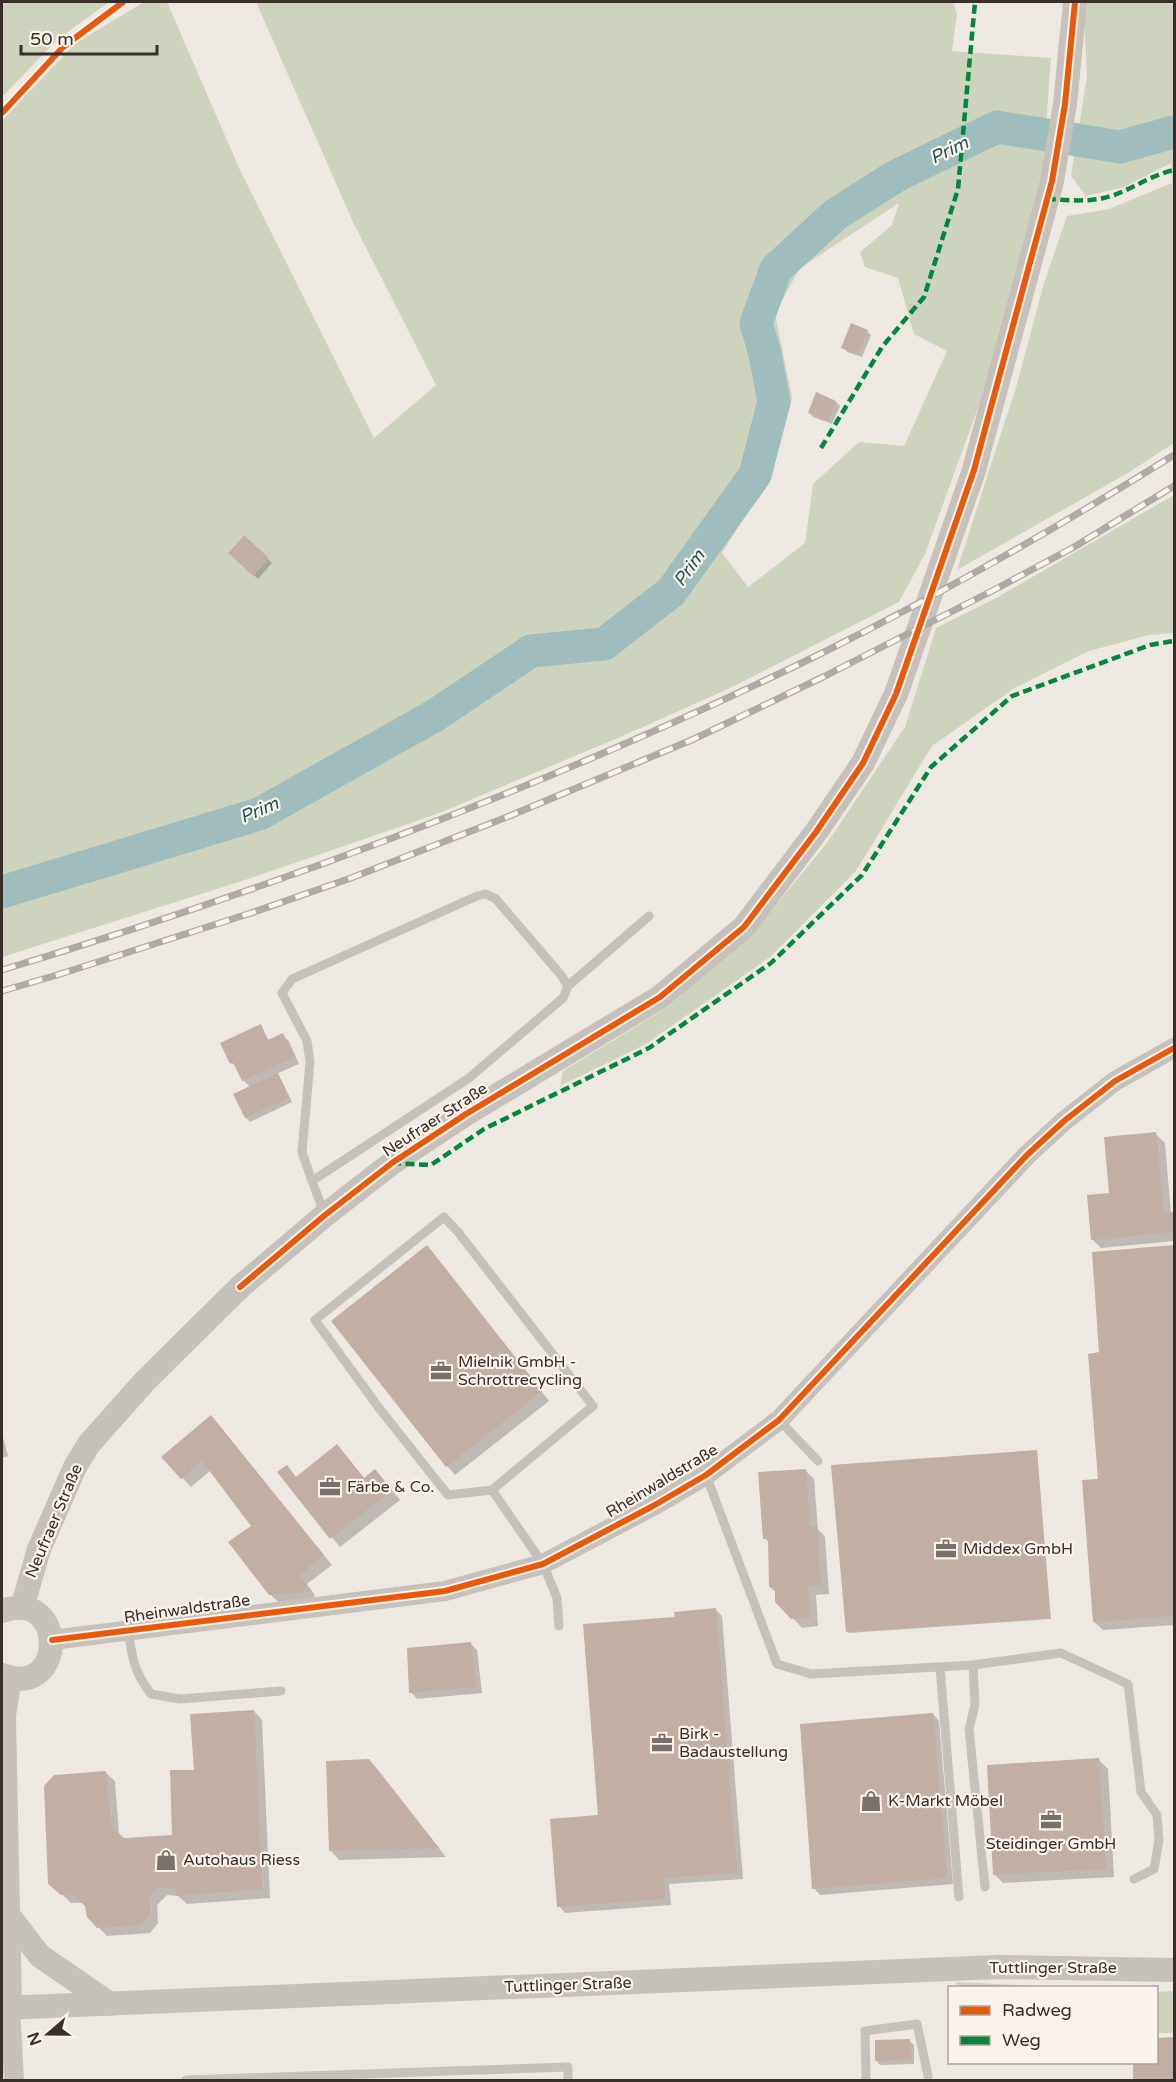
<svg xmlns="http://www.w3.org/2000/svg" width="1176" height="2082" font-family="'Varela Round',sans-serif">
  <rect width="100%" height="100%" fill="#eee8e2"/>
  <!-- green -->
  <g fill="#ced3bd" fill-rule="evenodd">
    <path d="M2,2H109L58,39L2,97Z"/>
    <path d="M144,2H167L239,168L374,438L436,385L353,222L256,2H953L957,14L952,51L1051,58L1043,169L979,405L925,554L899,602L728,689L627,734L437,814L242,881L2,957V120L76,43ZM899,203L892,225L860,252L865,267L898,278L914,334L947,351L904,446L859,442L813,484L805,543L748,587L722,553L767,481L792,398L775,313L800,268ZM243,535L269,558L253,576L228,553Z"/>
    <path d="M1083,2H1174V443L1128,473L957,570L1017,384L1044,283L1067,216L1109,209L1172,183L1171,163L1124,187L1086,196L1071,176L1087,76Z"/>
    <path d="M1174,495V633L1149,635L1089,651L1013,689L932,746L856,871L770,957L646,1044L560,1086L563,1071L666,1008L753,933L827,843L905,727L936,628L996,598Z"/>
    <path d="M956,1982L1057,1987H957Z"/>
    <path d="M1174,1991V2033H1157V1992Z"/>
  </g>
  <!-- shadow -->
  <g fill="#0003">
    <path d="M867,331L871,335L862,357L847,352L843,347Z"/>
    <path d="M836,402L840,406L832,424L813,417L809,412Z"/>
    <path d="M244,537L272,563L258,579L230,553Z"/>
    <path d="M260,1026L269,1041L282,1035L289,1041L299,1064L276,1074L281,1079L292,1102L250,1122L246,1118L235,1095L251,1088L243,1080L237,1066L231,1063Z"/>
    <path d="M1156,1134L1165,1143L1171,1214H1174V1241L1101,1248L1092,1239L1111,1194Z"/>
    <path d="M1174,1247V1625L1103,1630L1094,1622L1100,1480L1101,1353L1094,1253Z"/>
    <path d="M435,1256L549,1401L455,1475L447,1466Z"/>
    <path d="M211,1417L332,1565L307,1584L315,1596L310,1600L279,1603L270,1594L253,1526L211,1470L191,1487L163,1457Z"/>
    <path d="M2,1433L8,1456L2,1458Z"/>
    <path d="M337,1446L365,1479L375,1471L400,1500L340,1547L279,1473L287,1467L297,1478Z"/>
    <path d="M1037,1452L1051,1619L849,1633L847,1631Z"/>
    <path d="M805,1470L814,1479L818,1529L825,1537L829,1594L816,1595L818,1626L802,1628L793,1618L777,1593L770,1587V1543L764,1538Z"/>
    <path d="M716,1610L722,1616L743,1879L669,1884L671,1905L565,1913L559,1906L599,1816L676,1619Z"/>
    <path d="M471,1644L477,1650L482,1693L417,1699L411,1692Z"/>
    <path d="M254,1711L262,1720L270,1898L187,1904L178,1896L167,1895L157,1905L158,1923L150,1933L107,1936L88,1917L86,1906L82,1903H71L57,1889L106,1773L115,1781L119,1836L124,1839L173,1837L196,1772Z"/>
    <path d="M933,1714L939,1721L953,1884L820,1895L814,1888Z"/>
    <path d="M1099,1760L1108,1769L1114,1877L1003,1883L995,1875Z"/>
    <path d="M369,1761L378,1770L446,1857L339,1860L331,1851Z"/>
    <path d="M1156,2039H1174V2080H1135L1134,2062H1156Z"/>
    <path d="M910,2041L914,2045V2064L880,2065L876,2060Z"/>
  </g>
  <g fill="none" stroke-linecap="round" stroke-linejoin="round">
    <!-- river -->
    <path stroke="#a0bdbe" stroke-width="33" d="M2,892L259,814L434,716L531,651L604,644L671,592L755,475L774,402L765,354L756,323L776,269L836,214L896,176L997,127L1120,147L1174,132"/>
  </g>
  <!-- building -->
  <g fill="#c1aea4">
    <path d="M851,323L868,330L858,354L841,348Z"/>
    <path d="M816,392L836,401L828,421L808,413Z"/>
    <path d="M244,535L269,558L253,576L228,553Z"/>
    <path d="M261,1024L268,1040L283,1033L294,1057L242,1081L233,1062L230,1064L220,1043Z"/>
    <path d="M278,1073L289,1098L245,1118L233,1094Z"/>
    <path d="M1156,1132L1164,1213L1174,1212V1232L1091,1240L1087,1195L1109,1193L1104,1137Z"/>
    <path d="M427,1245L542,1391L446,1467L331,1321Z"/>
    <path d="M1174,1245V1616L1093,1622L1082,1480L1098,1479L1088,1354L1099,1352L1092,1252Z"/>
    <path d="M211,1415L324,1555L299,1575L307,1586L301,1592L269,1595L228,1542L251,1526L202,1461L181,1479L161,1457Z"/>
    <path d="M337,1444L364,1478L375,1469L392,1490L330,1539L277,1472L287,1465L296,1477Z"/>
    <path d="M1037,1450L1050,1618L846,1632L831,1465Z"/>
    <path d="M806,1469L810,1527L817,1526L821,1585L808,1586L810,1618L791,1619L775,1602V1587H769L768,1539H763L758,1472Z"/>
    <path d="M716,1608L737,1873L664,1878L665,1899L557,1907L550,1819L598,1815L583,1624L675,1617L674,1612Z"/>
    <path d="M471,1642L476,1687L409,1693L407,1648Z"/>
    <path d="M254,1710L262,1889L176,1896V1888L158,1887L149,1896L150,1914L141,1925L97,1928L87,1917L85,1906L72,1894L61,1895L48,1884L44,1786L54,1775L106,1771L111,1826L124,1838L172,1835L170,1770H194L190,1714Z"/>
    <path d="M933,1713L947,1878L812,1889L800,1724Z"/>
    <path d="M1099,1758L1106,1869L993,1875L987,1765Z"/>
    <path d="M369,1759L439,1848L329,1851L326,1761Z"/>
    <path d="M1174,2037V2080H1133V2062H1156V2038Z"/>
    <path d="M910,2039L911,2060L875,2061V2040Z"/>
  </g>
  <g fill="none" stroke-linecap="round" stroke-linejoin="round">
    <!-- service -->
    <g stroke="#c7c1bb" stroke-width="9">
      <path d="M568,986L649,916"/>
      <path d="M312,1181L302,1152L310,1062L307,1041L282,993L292,979L477,896L485,894L495,898L561,975L568,986L563,998L469,1078L312,1181L324,1213"/>
      <path d="M779,1420L818,1461"/>
      <path d="M706,1475L777,1664L811,1674L973,1665L1061,1653L1128,1684L1141,1792L1157,1815L1159,1840L1154,1869L1134,1879"/>
      <path d="M492,1490L448,1495L379,1408L315,1320L444,1217L458,1232L593,1406L492,1490L543,1564L557,1598L559,1626"/>
      <path d="M128,1630C132,1657 134,1672 151,1694L180,1699L281,1691"/>
      <path d="M973,1665L975,1705L969,1729L985,1887"/>
      <path d="M940,1667L959,1897"/>
      <path d="M186,2080L568,2067V2080"/>
      <path d="M866,2080L865,2031L917,2024L928,2076"/>
    </g>
    <!-- minor -->
    <g stroke="#c7c1bb" stroke-width="20">
      <path d="M52,1640L445,1591L543,1564L653,1506L706,1475L779,1420L1027,1155L1064,1121L1115,1081L1174,1048"/>
      <path d="M10,2008L14,2080"/>
    </g>
    <!-- tertiary -->
    <g stroke="#c7c1bb" stroke-width="24">
      <path d="M22,1608L39,1549L75,1467L89,1444L145,1381L240,1287L325,1215L392,1163L466,1114L660,997L744,927L816,832L863,763L896,694L974,470L1052,181L1065,104L1075,2"/>
      <path d="M2,1611C67,1587 67,1700 2,1675"/>
      <path d="M7,1913L40,1956L110,2004"/>
      <path d="M2,2008L999,1967L1174,1970"/>
      <path d="M10,2008L4,1716L10,1678"/>
    </g>
    <defs>
      <g id="rail">
        <path d="M2,970C280,886 553,784 814,657C938,596 1057,528 1174,455"/>
        <path d="M2,991L57,975L251,913L351,878L507,817L694,739L823,677L992,591L1074,547L1174,486"/>
      </g>
    </defs>
    <!-- rail casing -->
    <use href="#rail" stroke="#afaaa6" stroke-width="7"/>
    <!-- rail -->
    <use href="#rail" stroke="#faf3eb" stroke-width="4.5" stroke-dasharray="14" stroke-linecap="butt"/>
    <!-- quiet -->
    <g stroke="#00873e" stroke-width="4.5" stroke-dasharray="9 4.5" stroke-linecap="butt">
      <path d="M1047,199C1065,200 1086,202 1104,198C1129,192 1150,175 1174,170"/>
      <path d="M821,448L882,347L924,297L958,189L975,2"/>
      <path d="M392,1163L431,1165L484,1129L649,1048L771,963L862,875L931,767L1012,696L1150,645L1174,641"/>
    </g>
    <defs>
      <g id="cycleway">
        <path d="M2,113L63,47L123,2"/>
        <path d="M240,1287L325,1215L392,1163L466,1114L660,997L744,927L816,832L863,763L896,694L974,470L1052,181L1065,104L1075,2"/>
        <path d="M52,1640L445,1591L543,1564L653,1506L706,1475L779,1420L1027,1155L1064,1121L1115,1081L1174,1048"/>
      </g>
    </defs>
    <!-- cycleway casing -->
    <use href="#cycleway" stroke="#faf3eb" stroke-width="10"/>
    <!-- cycleway -->
    <use href="#cycleway" stroke="#e8590c" stroke-width="6"/>
  </g>
  <!-- icons -->
  <defs>
    <symbol id="office-bare" viewBox="-9 -9 18 18"><path d="M-6-3h4V-5.5h4V-3h4V5H-6ZM-1-4.5V-3h2v-1.5ZM-6 0V1H6V0Z" fill="#78706a" stroke="#faf3eb" stroke-width="2.5" paint-order="stroke"/></symbol>
    <symbol id="shop-bare" viewBox="-9 -9 18 18"><path d="M-5-2.5h2.3a2.7 3.5 0 0 1 5.4 0H5L5.5 6h-11ZM-1.5-2.5h3a1.5 2.3 0 0 0-3 0Z" fill="#78706a" stroke="#faf3eb" stroke-width="2.5" paint-order="stroke"/></symbol>
  </defs>
  <g fill-rule="evenodd">
    <use href="#office-bare" x="426" y="1356" width="30" height="30"/>
    <use href="#office-bare" x="315" y="1472" width="30" height="30"/>
    <use href="#office-bare" x="931" y="1534" width="30" height="30"/>
    <use href="#office-bare" x="647" y="1728" width="30" height="30"/>
    <use href="#shop-bare" x="856" y="1786" width="30" height="30"/>
    <use href="#office-bare" x="1036" y="1805" width="30" height="30"/>
    <use href="#shop-bare" x="151" y="1845" width="30" height="30"/>
  </g>
  <g text-anchor="middle" dominant-baseline="central" stroke-width="4.5" stroke-linejoin="round" paint-order="stroke">
    <!-- street labels -->
    <g font-size="16" fill="#382f2a" stroke="#faf3eb">
      <text transform="translate(435 1120) rotate(-33)">Neufraer Straße</text>
      <text transform="translate(662 1481) rotate(-31)">Rheinwaldstraße</text>
      <text transform="translate(54 1521) rotate(-67)">Neufraer Straße</text>
      <text transform="translate(187 1609) rotate(-8)">Rheinwaldstraße</text>
      <text x="1053" y="1968">Tuttlinger Straße</text>
      <text transform="translate(568 1985) rotate(-2)">Tuttlinger Straße</text>
    </g>
    <!-- poi labels -->
    <g font-size="16" fill="#382f2a" stroke="#faf3eb" text-anchor="start">
      <text x="458" y="1362">Mielnik GmbH -<tspan x="458" dy="18">Schrottrecycling</tspan></text>
      <text x="347" y="1487">Färbe &amp; Co.</text>
      <text x="963" y="1549">Middex GmbH</text>
      <text x="679" y="1734">Birk -<tspan x="679" dy="18">Badaustellung</tspan></text>
      <text x="888" y="1801">K-Markt Möbel</text>
      <text x="1051" y="1844" text-anchor="middle">Steidinger GmbH</text>
      <text x="183" y="1860">Autohaus Riess</text>
    </g>
    <!-- water labels -->
    <g font-size="18" font-style="italic" fill="#205358" stroke="#faf3eb">
      <text transform="translate(949 150) rotate(-26)">Prim</text>
      <text transform="translate(689 568) rotate(-54)">Prim</text>
      <text transform="translate(259 810) rotate(-23)">Prim</text>
    </g>
  </g>
  <!-- border -->
  <rect width="1176" height="2082" fill="none" stroke="#382f2a" stroke-width="6"/>
  <!-- legend -->
  <rect x="948" y="1986" width="210" height="78" fill="#faf3eb" stroke="#aca59e" stroke-width="1.5"/>
  <rect x="960" y="2006" width="30" height="9" fill="#e8590c" stroke="#aca59e" stroke-width="1.5"/>
  <text x="1002" y="2016" font-size="18" fill="#382f2a">Radweg</text>
  <rect x="960" y="2036" width="30" height="9" fill="#00873e" stroke="#aca59e" stroke-width="1.5"/>
  <text x="1002" y="2046" font-size="18" fill="#382f2a">Weg</text>
  <!-- north arrow -->
  <g transform="translate(48 2034) rotate(250)" stroke="#faf3eb" stroke-width="4.5" paint-order="stroke">
  <path d="M0-4.5L10 22L0 15L-10 22Z" fill="#382f2a"/>
  <text y="-9" font-size="16" font-weight="bold" text-anchor="middle" fill="#382f2a">N</text>
  </g>
  <!-- scale -->
  <path d="M21 45v9h136v-9" fill="none" stroke="#382f2a" stroke-width="3"/>
  <text x="30" y="45" font-size="18" fill="#382f2a" stroke="#faf3eb" stroke-width="4.5" paint-order="stroke">50 m</text>
</svg>
